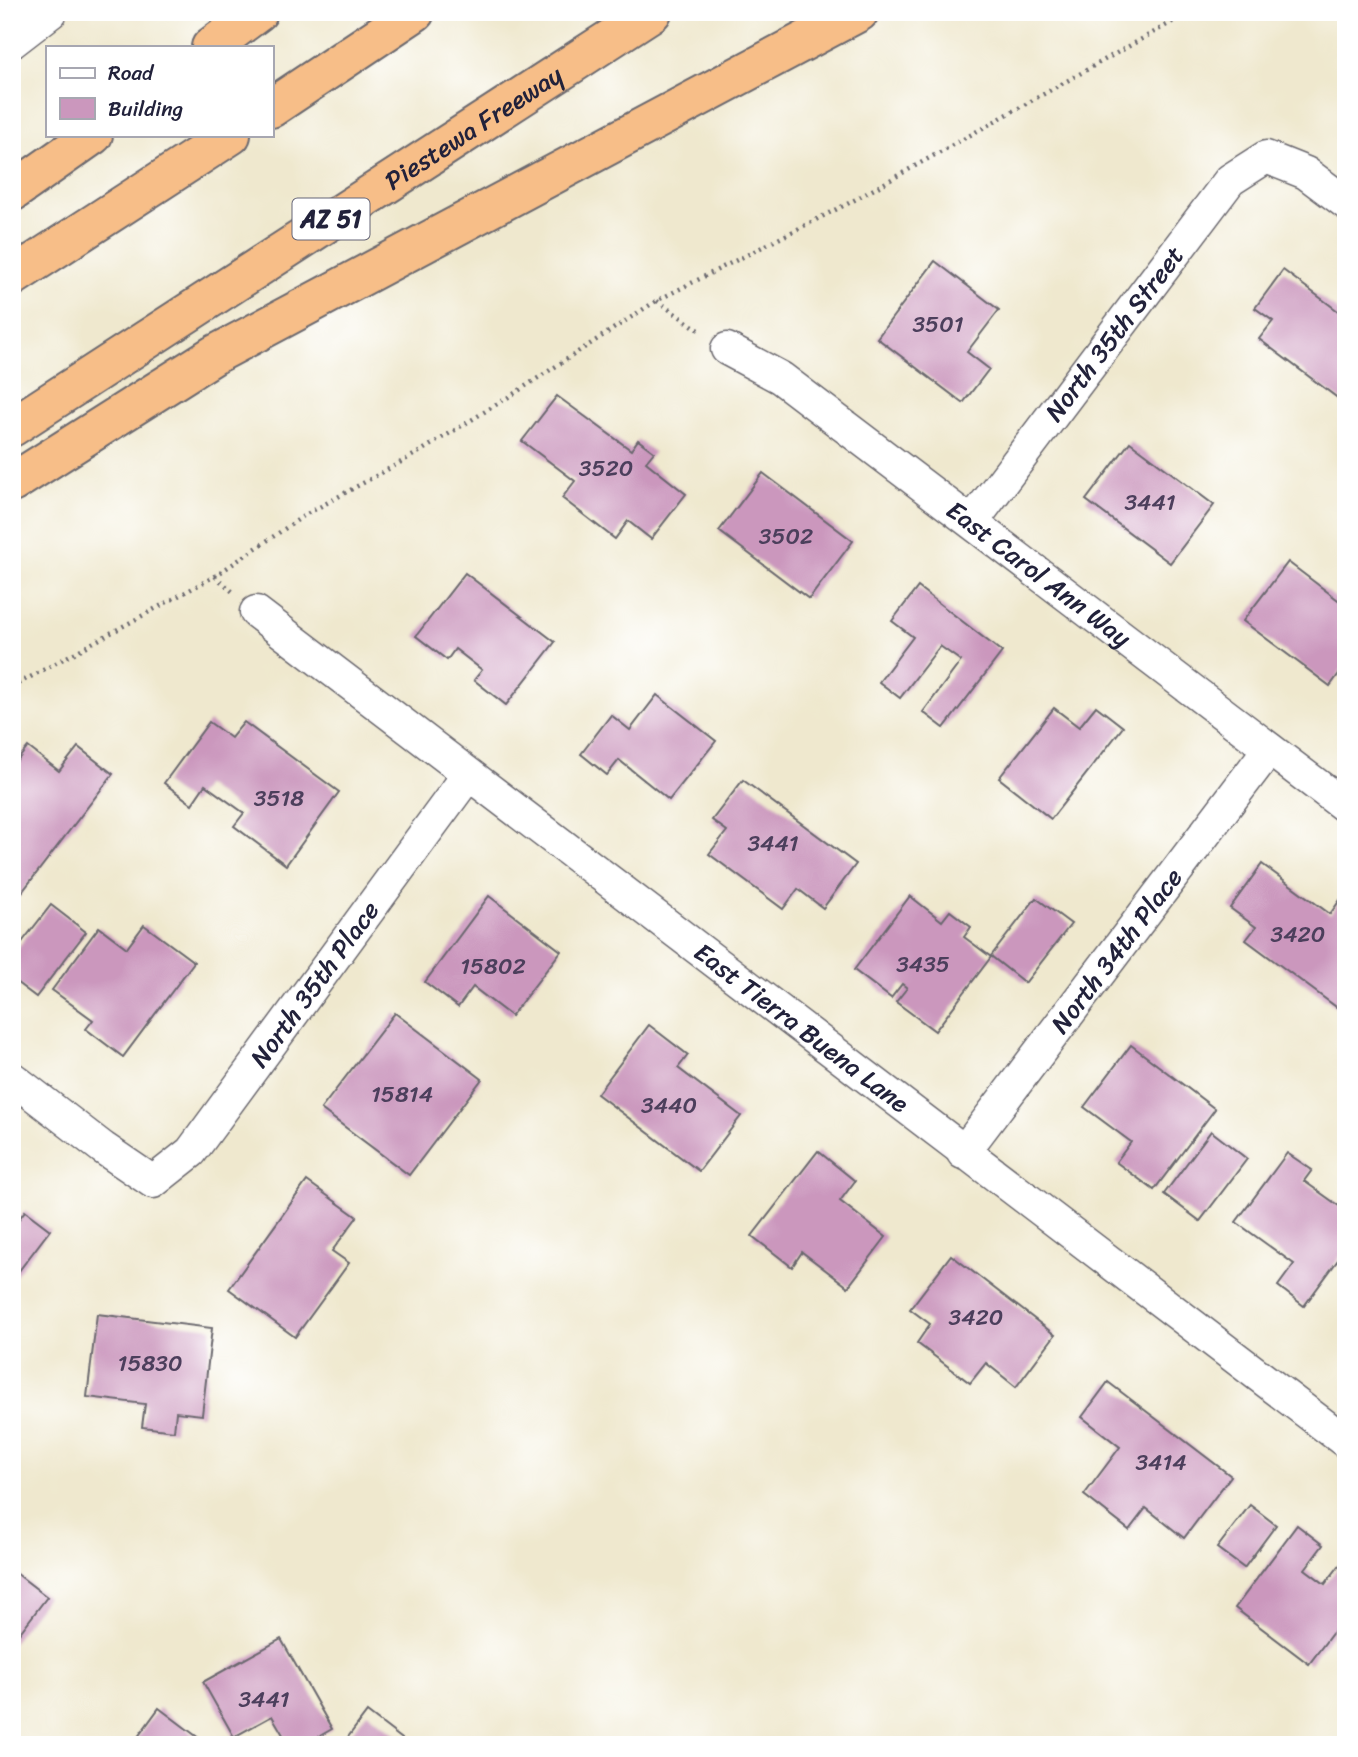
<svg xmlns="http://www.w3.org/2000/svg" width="1358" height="1757" font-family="Sriracha,sans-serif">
  <rect width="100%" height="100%" fill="#fff"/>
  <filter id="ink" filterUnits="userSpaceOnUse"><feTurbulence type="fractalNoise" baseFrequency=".0143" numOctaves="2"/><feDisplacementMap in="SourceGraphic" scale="14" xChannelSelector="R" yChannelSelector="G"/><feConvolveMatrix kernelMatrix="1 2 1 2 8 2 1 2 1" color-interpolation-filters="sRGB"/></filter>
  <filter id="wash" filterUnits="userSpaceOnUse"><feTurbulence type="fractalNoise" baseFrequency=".00686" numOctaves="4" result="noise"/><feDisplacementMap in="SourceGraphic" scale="28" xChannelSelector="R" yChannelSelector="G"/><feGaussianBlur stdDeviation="1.57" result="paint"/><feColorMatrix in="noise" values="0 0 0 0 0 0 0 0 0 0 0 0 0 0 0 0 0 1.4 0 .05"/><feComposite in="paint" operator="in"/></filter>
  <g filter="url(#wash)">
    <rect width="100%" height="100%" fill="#efe8ce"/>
    <g id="blocks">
      <!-- building -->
      <g fill="#cb97bd">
        <path d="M935,261L999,310L967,352L989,369L963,403L877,338Z"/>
        <path d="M1283,270L1346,317V398L1343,402L1259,339L1273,321L1255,308Z"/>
        <path d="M557,396L631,450L638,440L654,452L646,462L686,494L651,539L628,521L615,539L562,498L575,481L522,441Z"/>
        <path d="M1130,442L1214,505L1170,563L1086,500Z"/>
        <path d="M763,473L853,541L809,599L719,531Z"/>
        <path d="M1288,562L1346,606V664L1330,686L1243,621Z"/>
        <path d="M465,573L555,642L506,705L474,680L482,670L455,649L447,660L416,636Z"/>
        <path d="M918,587L1002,652L944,728L923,712L961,661L940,646L900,698L879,682L913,637L892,621Z"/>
        <path d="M657,695L716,741L669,800L619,760L607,775L581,754L611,715L630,730Z"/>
        <path d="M1096,706L1123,727L1051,819L999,778L1054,708L1079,727Z"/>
        <path d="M209,722L231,738L244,722L339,792L286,865L234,826L244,813L205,785L192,804L164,783Z"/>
        <path d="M28,747L59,771L78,747L113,774L12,905V767Z"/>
        <path d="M743,780L856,864L823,908L798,889L783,909L709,854L727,831L712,820Z"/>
        <path d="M1262,864L1330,914L1340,900L1346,905V1000L1339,1009L1246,940L1256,927L1230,908Z"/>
        <path d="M489,896L561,951L511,1016L473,987L458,1007L425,982Z"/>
        <path d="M910,896L942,921L950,911L971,927L964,937L991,957L935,1031L896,1002L907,988L902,984L891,998L854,970Z"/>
        <path d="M1036,898L1071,924L1025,983L991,956Z"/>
        <path d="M51,905L86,932L36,997L12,979V955Z"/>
        <path d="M144,925L194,962L123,1057L86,1029L93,1020L52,990L99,927L127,948Z"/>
        <path d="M395,1013L482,1079L409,1175L321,1109Z"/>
        <path d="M649,1025L688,1055L678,1068L741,1116L699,1171L597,1094Z"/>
        <path d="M1131,1045L1215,1109L1154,1190L1116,1162L1131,1142L1084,1107Z"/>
        <path d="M1211,1131L1247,1159L1200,1221L1164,1194Z"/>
        <path d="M818,1151L855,1181L840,1201L886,1237L848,1287L802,1252L792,1267L752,1236Z"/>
        <path d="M1287,1153L1312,1170L1304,1181L1346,1211V1249L1304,1306L1278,1286L1294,1264L1236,1222Z"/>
        <path d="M307,1181L357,1217L332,1251L349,1263L295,1337L229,1289Z"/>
        <path d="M25,1211L50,1230L12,1280V1228Z"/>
        <path d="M951,1255L1055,1335L1016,1387L986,1363L970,1383L917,1343L930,1324L910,1309Z"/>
        <path d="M97,1314L212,1328L202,1415L176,1412L174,1431L142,1427L145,1404L87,1397Z"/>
        <path d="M1108,1382L1231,1476L1184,1538L1146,1508L1129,1530L1084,1495L1120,1447L1082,1417Z"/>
        <path d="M1250,1505L1276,1525L1244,1568L1217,1548Z"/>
        <path d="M1297,1525L1323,1545L1305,1569L1325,1584L1346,1557V1615L1309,1664L1235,1608Z"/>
        <path d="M12,1570L47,1597L12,1643Z"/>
        <path d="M281,1639L332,1729L304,1745H289L272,1716L234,1737L203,1682Z"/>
        <path d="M159,1708L208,1745H132Z"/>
        <path d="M367,1712L410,1745H342Z"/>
      </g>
    </g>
  </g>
  <g filter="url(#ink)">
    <use href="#blocks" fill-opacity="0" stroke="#6a676e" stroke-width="2"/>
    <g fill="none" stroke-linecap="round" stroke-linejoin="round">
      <defs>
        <g id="street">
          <path d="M12,42L51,12"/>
          <path id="s1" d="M727,349L781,378L1346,807"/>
          <path id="s2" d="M972,522L1230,180L1266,157L1306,173L1346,203"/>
          <path id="s3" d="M256,612L1346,1442"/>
          <path id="s4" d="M12,1078L103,1148L153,1182L191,1152L468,775"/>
          <path id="s5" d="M963,1153L1269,749"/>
        </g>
        <g id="highway">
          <path d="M211,47L258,12"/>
          <path d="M271,108L415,12"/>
          <path d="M12,192L93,135"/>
          <path d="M12,277L231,135"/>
          <path id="s6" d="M12,427L652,12"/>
          <path d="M12,483L214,355L859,12"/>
        </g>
      </defs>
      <!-- street casing -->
      <use href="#street" stroke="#6a676e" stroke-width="35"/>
      <!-- highway casing -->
      <use href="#highway" stroke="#6a676e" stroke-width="42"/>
      <!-- path -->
      <g stroke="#6a676e" stroke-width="4.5" stroke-dasharray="2 5" stroke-linecap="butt">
        <path d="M657,301L702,332"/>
        <path d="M215,576L233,592"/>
        <path d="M12,687L215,576L305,515L421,451L515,393L656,301L849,203L1190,12"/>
      </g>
      <!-- street -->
      <use href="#street" stroke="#fff" stroke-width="32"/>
      <!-- highway -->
      <use href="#highway" stroke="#f7be88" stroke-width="38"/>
    </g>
  </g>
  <g text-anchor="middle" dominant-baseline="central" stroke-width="6" stroke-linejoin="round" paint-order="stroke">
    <!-- number labels -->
    <g font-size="23" fill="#4c3f5c">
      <text x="938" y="324">3501</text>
      <text x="606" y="468">3520</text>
      <text x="1150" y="502">3441</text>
      <text x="786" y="536">3502</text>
      <text x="279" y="798">3518</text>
      <text x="773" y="843">3441</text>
      <text x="1298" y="934">3420</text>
      <text x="923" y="964">3435</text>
      <text x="493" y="966">15802</text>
      <text x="402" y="1094">15814</text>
      <text x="669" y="1105">3440</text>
      <text x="976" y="1317">3420</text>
      <text x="150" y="1363">15830</text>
      <text x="1161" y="1462">3414</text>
      <text x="264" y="1699">3441</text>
    </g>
    <!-- shield labels -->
    <rect fill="#fff" stroke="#646476" stroke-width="2" x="292.5" y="198.5" width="77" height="41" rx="5"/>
    <g font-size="24" font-weight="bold" fill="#22223b">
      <text x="331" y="219">AZ 51</text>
    </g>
    <!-- street labels -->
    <g font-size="26" fill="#22223b" stroke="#fff">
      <text stroke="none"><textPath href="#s6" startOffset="550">Piestewa Freeway</textPath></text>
      <text stroke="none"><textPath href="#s2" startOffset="236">North 35th Street</textPath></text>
      <text stroke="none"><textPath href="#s1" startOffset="385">East Carol Ann Way</textPath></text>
      <text stroke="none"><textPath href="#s5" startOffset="254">North 34th Place</textPath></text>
      <text stroke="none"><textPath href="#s4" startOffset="432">North 35th Place</textPath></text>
      <text stroke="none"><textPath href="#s3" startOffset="686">East Tierra Buena Lane</textPath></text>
    </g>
  </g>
  <!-- margin -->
  <rect width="1358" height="1757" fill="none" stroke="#fff" stroke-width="42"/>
  <!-- legend -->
  <rect x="46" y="46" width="228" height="91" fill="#ffffff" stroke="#a7a7b1" stroke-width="2"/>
  <rect x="60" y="68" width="35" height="10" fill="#ffffff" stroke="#a7a7b1" stroke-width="2"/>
  <text x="108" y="80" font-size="21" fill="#22223b">Road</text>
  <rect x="60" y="98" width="35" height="21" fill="#cb97bd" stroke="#a7a7b1" stroke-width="2"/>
  <text x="108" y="116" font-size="21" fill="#22223b">Building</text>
</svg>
